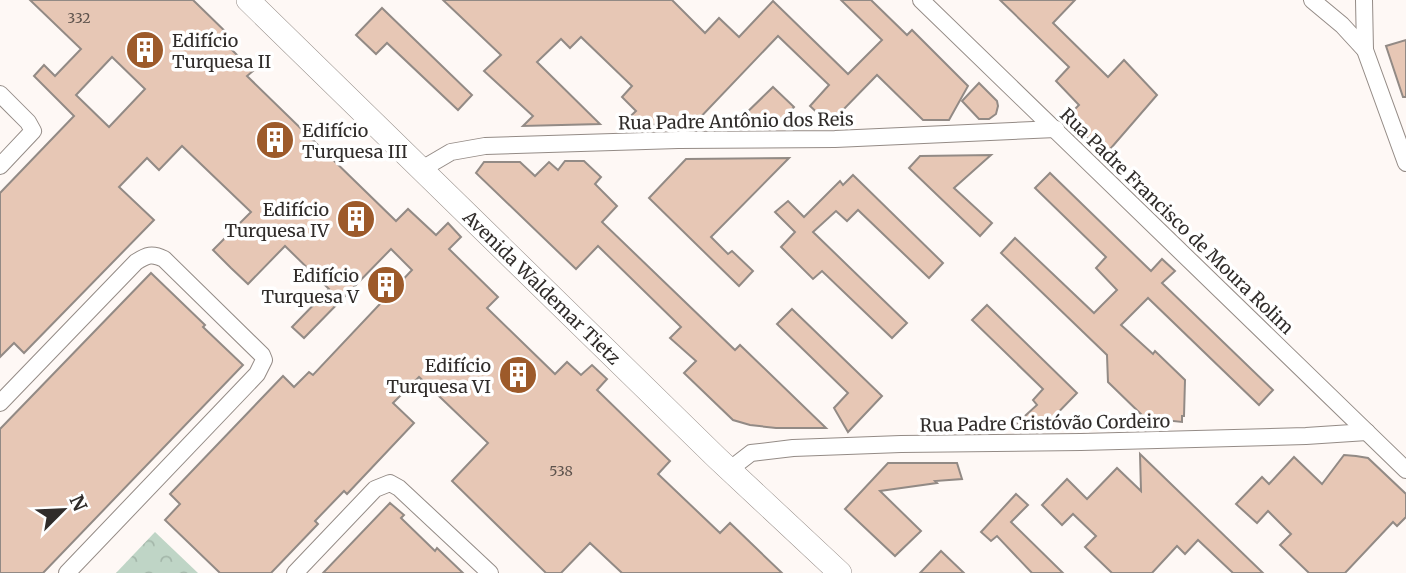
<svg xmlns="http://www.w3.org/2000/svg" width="1406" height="573" font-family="Merriweather,serif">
  <defs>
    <pattern id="park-crowns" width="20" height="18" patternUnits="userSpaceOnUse" patternTransform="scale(1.75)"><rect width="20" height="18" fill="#bfd5c6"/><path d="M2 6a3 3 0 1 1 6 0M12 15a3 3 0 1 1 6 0" fill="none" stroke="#a4b7aa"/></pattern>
  </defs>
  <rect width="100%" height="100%" fill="#fef8f5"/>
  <!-- park -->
  <path fill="url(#park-crowns)" d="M155,532L198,573H116Z"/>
  <!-- building -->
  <g fill="#e7c7b5" stroke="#928a85" stroke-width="2" fill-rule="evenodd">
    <path d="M30,0H193L232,38L226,44L253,71L247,76L396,221L408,209L436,235L448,223L461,237L449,249L498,297L487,308L555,374L567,362L581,375L592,365L607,379L597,390L670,461L658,474L720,533L730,523L782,573H622L590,543L561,573H546L452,481L488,443L419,377L393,403L414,423L347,494L344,491L315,521L318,524L271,573H220L165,520L180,504L170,494L283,376L294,387L309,372L313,375L412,270L391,249L304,338L292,327L329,289L285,246L248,284L231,268L213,250L251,212L182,146L159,170L147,158L119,187L154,220L24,353L14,343L0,357V193L74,116L34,76L44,65L55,76L81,49ZM112,57L145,89L109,127L76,95Z"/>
    <path d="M443,0H672L705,33L719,18L739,37L773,1L848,74L882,40L841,0H871L907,35L912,30L968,86L949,120H923L877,75L842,111L825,120L810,106L829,85L778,36L694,124L621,125L636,111L622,97L632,86L581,37L570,48L561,39L537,62L600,124L523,126L533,116L484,71L501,55Z"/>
    <path d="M1000,0H1075L1053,23L1108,77L1124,60L1157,95L1105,155L1067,117L1079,105L1056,81L1069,67Z"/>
    <path d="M382,8L472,95L458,110L387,43L376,54L356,35Z"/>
    <path d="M1406,40V97H1403L1386,46Z"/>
    <path d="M979,83L997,101L998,106L996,114L989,119H979L962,101Z"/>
    <path d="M773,87L794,107L780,122L736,123Z"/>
    <path d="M991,155L954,188L992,223L980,236L909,168L920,156Z"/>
    <path d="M789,158L711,237L728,254L732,251L753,271L739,286L649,198L686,159Z"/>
    <path d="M565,161H584L601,177L595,184L617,206L602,222L735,350L740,345L826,428H776L750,425L733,420L684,373L696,361L670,338L681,327L598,246L576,269L476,173L484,162H520L535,176L549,162L558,170Z"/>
    <path d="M1050,173L1151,271L1162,259L1175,271L1162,283L1273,390L1259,405L1148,298L1121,325L1153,354L1155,351L1185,380L1184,416H1182V422L1145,418L1108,382L1107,355L1001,253L1015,238L1094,313L1117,290L1096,268L1106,257L1035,188Z"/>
    <path d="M853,175L943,263L929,278L858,210L847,221L836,211L813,232L907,323L892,338L822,271L813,279L781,247L795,232L775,212L788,201L804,217L840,181L843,185Z"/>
    <path d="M151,273L205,325L203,327L243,365L43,573H0V429Z"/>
    <path d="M987,305L1077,393L1046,425L1014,426L1037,405L1033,400L1043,389L972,320Z"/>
    <path d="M792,309L882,396L848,432L834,408L848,393L777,324Z"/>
    <path d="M1140,454L1263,573H1233L1198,540L1185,554L1177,546L1152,573H1112L1085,547L1096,536L1073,514L1062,525L1042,505L1067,479L1087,499L1117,468L1141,491Z"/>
    <path d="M1344,455L1356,456L1368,458L1406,494V517L1397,526L1393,522L1345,573H1309L1280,545L1291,534L1268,511L1257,523L1236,504L1262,477L1269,484L1294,457L1322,484Z"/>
    <path d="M888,463H957L962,479L935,481L937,483L880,491L921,531L895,556L845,509Z"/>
    <path d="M1016,494L1028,505L1011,522L1063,573H1032L997,536L991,541L981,532Z"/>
    <path d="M390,503L404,515L401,518L435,551L437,548L463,573H323Z"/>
    <path d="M941,551L964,573H920Z"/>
  </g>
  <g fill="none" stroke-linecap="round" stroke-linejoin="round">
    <defs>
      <g id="street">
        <path d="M921,0L1406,470"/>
        <path d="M1312,0L1342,25L1365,50L1406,163"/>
        <path d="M1364,0L1365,50"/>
        <path d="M0,94L28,122L33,131L0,166"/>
        <path d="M422,169L451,152L485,146L678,140L835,139L1056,129"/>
        <path d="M0,403L136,262C147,255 152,253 164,259L262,355L264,360L257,374L67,573"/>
        <path d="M729,470L751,453L793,448L901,444L1081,442L1306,436L1367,432"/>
        <path d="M295,573L375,489L390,483L399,488L490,573"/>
      </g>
      <g id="secondary">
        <path id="s1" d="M248,0L717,458L840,573"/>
      </g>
    </defs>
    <!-- street casing -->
    <use href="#street" stroke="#948b86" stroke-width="18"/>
    <!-- secondary casing -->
    <use href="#secondary" stroke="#948b86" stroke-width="24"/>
    <!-- street -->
    <use href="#street" stroke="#fff" stroke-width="16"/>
    <!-- secondary -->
    <use href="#secondary" stroke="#fff" stroke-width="23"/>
  </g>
  <!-- icons -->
  <defs>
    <symbol id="building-disc" viewBox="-11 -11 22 22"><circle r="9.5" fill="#9d5a2a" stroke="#fff"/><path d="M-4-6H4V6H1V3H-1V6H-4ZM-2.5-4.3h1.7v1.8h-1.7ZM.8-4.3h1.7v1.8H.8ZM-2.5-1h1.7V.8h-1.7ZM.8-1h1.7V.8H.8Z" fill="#fff"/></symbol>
  </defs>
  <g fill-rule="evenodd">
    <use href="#building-disc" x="123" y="28" width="44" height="44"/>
    <use href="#building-disc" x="253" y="118" width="44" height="44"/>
    <use href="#building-disc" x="334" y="197" width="44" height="44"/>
    <use href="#building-disc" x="364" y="263" width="44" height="44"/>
    <use href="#building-disc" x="496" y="353" width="44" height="44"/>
  </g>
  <g text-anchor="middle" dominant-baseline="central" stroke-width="7" stroke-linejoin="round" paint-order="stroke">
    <!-- number labels -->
    <g font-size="14" fill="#5e534d">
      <text x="79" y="18">332</text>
      <text x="561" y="471">538</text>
    </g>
    <!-- poi labels -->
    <g font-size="18" fill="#302c2a" stroke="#fff" text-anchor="end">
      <text x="172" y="40" text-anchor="start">Edifício<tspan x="172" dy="21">Turquesa II</tspan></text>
      <text x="302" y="130" text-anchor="start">Edifício<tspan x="302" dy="21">Turquesa III</tspan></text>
      <text x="329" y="209">Edifício<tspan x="329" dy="21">Turquesa IV</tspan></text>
      <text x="359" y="275">Edifício<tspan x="359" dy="21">Turquesa V</tspan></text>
      <text x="491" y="365">Edifício<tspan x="491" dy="21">Turquesa VI</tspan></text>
    </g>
    <!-- street labels -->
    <g font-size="18" fill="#302c2a" stroke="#fff">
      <text transform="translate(736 121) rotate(-1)">Rua Padre Antônio dos Reis</text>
      <text transform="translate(1177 221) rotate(44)">Rua Padre Francisco de Moura Rolim</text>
      <text stroke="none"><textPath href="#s1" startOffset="411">Avenida Waldemar Tietz</textPath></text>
      <text transform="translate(1045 423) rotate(-1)">Rua Padre Cristóvão Cordeiro</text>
    </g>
  </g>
  <!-- north arrow -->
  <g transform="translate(63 510) rotate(66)" stroke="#ffffff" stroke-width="5" paint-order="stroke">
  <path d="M0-5L12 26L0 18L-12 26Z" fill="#302c2a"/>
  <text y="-10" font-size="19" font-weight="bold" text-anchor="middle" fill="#302c2a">N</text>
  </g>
</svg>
